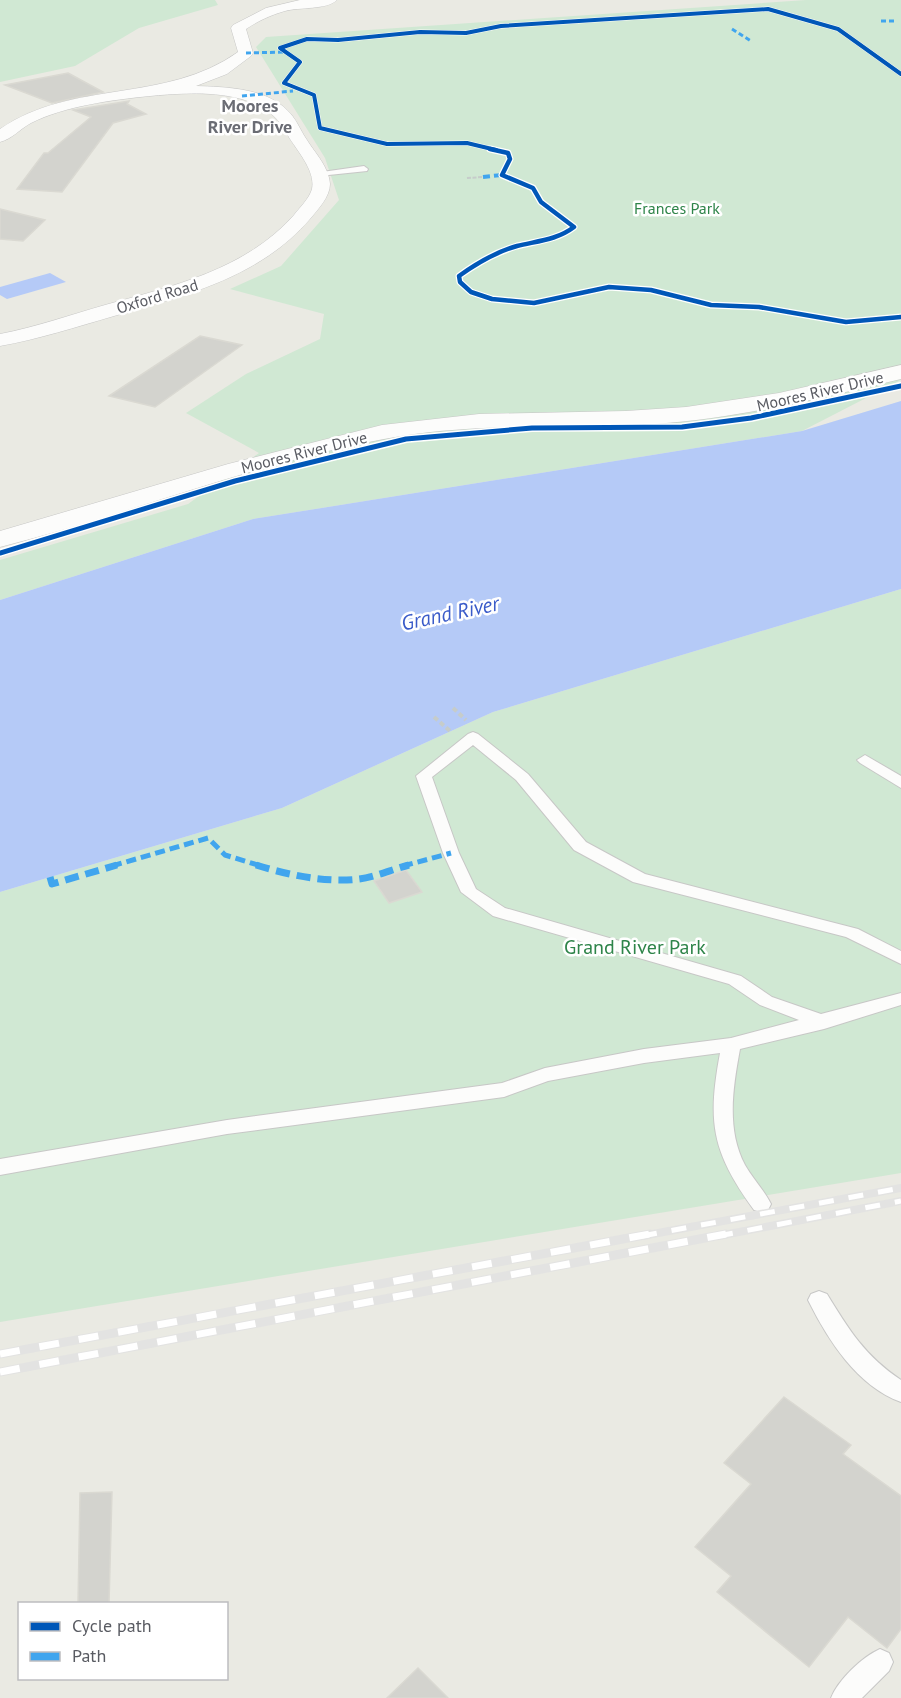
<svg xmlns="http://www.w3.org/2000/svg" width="901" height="1698" font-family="'PT Sans',sans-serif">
  <rect width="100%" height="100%" fill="#eaeae3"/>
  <!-- green -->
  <g fill="#d0e8d3">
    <path d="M0,0H215L218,5L139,28L75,66L0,82Z"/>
    <path d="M806,0H901V380L802,431L253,519L0,600V560L188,504L259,453L186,413L246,374L320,339L324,314L230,289L281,266L339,200L325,158L256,47L266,37Z"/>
    <path d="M901,589V1173L0,1322V892L282,808L493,712Z"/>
  </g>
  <!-- water -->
  <g fill="#b5caf7">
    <path d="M50,273L66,282L7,299L0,295V287Z"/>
    <path d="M901,401V589L493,712L282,808L0,892V600L253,519L802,431Z"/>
  </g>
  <!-- building -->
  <g fill="#d3d3ce" stroke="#dad9d2" stroke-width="1.5">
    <path d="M68,73L103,92L52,103L5,85Z"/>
    <path d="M129,101L127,104L146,114L113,123L62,192L17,189L44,153H48L91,117L73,110Z"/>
    <path d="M0,209L45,220L23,241L0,239Z"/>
    <path d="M200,336L242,345L155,407L109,396Z"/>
    <path d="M406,870L422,892L389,903L374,881Z"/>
    <path d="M784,1397L851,1445L843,1454L901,1496V1629L887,1648L848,1617L809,1667L717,1592L731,1576L695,1547L751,1484L724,1463Z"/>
    <path d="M112,1492L109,1604H78L80,1493Z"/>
    <path d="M418,1668L448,1698H387Z"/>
  </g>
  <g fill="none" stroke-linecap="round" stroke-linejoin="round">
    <defs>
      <g id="lane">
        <path d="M364,166L368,169L367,171L319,176L315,173Z"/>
        <path d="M473,732L478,734L528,774L586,842L645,874L858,929L901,951V964L846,937L633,882L574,850L516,780L473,745L432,777L459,853L476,889L505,908L741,976L772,997L821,1014L901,993V1005L824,1029L740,1049C733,1087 726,1129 745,1165C753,1179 764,1190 771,1204L768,1210L761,1212L754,1210C712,1152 707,1123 720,1053L644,1063L548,1081L504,1097L227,1134L0,1175V1159L227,1120L502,1083L545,1068L644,1049L731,1038L799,1020L760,1005L729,984L493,916L461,892L443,853L416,776L468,734Z"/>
        <path d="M865,755L901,776V788L860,763L857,760Z"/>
        <path d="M819,1291L827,1294C849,1330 865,1356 901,1380V1402C857,1386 828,1340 808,1300L811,1294Z"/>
        <path d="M880,1649L889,1653L893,1662L889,1671L862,1698H831C838,1680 862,1657 880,1649Z"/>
      </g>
      <g id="street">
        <path d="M300,0H337C327,10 299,7 285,11C271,15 258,21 246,29L253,53L251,56L227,74L196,86C226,87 265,88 287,110C296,118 300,130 307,140C315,153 329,167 330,184C330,197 318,209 310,219C259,278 186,295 114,316C76,327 39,339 0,346V334C36,327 70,315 105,305C173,286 245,270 294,215C300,207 309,199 312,189C316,169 294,148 286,132C262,87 194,92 150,96C111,100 65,106 31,123C20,129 12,139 0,142V129C73,79 165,104 238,52L231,28L233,25L266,8Z"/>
        <path d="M901,365V379C820,398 739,418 655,424C571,430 486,422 401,436C264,459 134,513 0,547V531L228,464L382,425L479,414L626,411L686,407L779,393Z"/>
      </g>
    </defs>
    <!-- lane casing -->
    <use href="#lane" stroke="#c7c7c6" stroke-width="2"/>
    <!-- street casing -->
    <use href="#street" stroke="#c7c7c6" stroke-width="1"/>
    <!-- path-far1 -->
    <path stroke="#c6ccca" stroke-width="2" stroke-dasharray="4 1.5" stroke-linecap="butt" d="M467,178L483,177"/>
    <!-- path -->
    <g stroke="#c6ccca" stroke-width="4" stroke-dasharray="5 3" stroke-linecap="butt">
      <path d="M453,708L466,720"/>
      <path d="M434,717L450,731"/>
    </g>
    <!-- lane -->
    <use href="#lane" fill="#fcfcfb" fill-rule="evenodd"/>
    <!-- street -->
    <use href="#street" fill="#fcfcfb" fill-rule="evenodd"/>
    <defs>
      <g id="rail-far1">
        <path d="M642,1236L901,1188"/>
        <path d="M718,1236L901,1201"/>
      </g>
      <g id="rail">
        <path d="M0,1354L650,1234"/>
        <path d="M0,1372L726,1234"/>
      </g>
    </defs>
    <!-- rail-far1 casing -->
    <use href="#rail-far1" stroke="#e3e3e2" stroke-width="8"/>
    <!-- rail casing -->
    <use href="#rail" stroke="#e3e3e2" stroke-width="9"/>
    <!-- rail-far1 -->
    <use href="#rail-far1" stroke="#fff" stroke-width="5" stroke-dasharray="15" stroke-linecap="butt"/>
    <!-- rail -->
    <use href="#rail" stroke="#fff" stroke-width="7" stroke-dasharray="20" stroke-linecap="butt"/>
    <!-- quiet-far3 -->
    <g stroke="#40a5ee" stroke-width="3" stroke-dasharray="5 3" stroke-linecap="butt">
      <path d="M881,21H896"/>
      <path d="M732,29L751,41"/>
      <path d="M246,53L286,52"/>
      <path d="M242,96L293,91"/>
    </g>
    <!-- quiet-far2 -->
    <path stroke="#40a5ee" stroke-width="4" stroke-dasharray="7 4" stroke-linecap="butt" d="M483,177L502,175"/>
    <!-- quiet-far1 -->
    <g stroke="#40a5ee" stroke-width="5" stroke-dasharray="10 5" stroke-linecap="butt">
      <path d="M112,866L208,838L225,855L261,866"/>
      <path d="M403,866L451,853"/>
    </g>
    <!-- quiet -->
    <g stroke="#40a5ee" stroke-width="7" stroke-dasharray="14 7" stroke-linecap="butt">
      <path d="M256,865C288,875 326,883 359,879C375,877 393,869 409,865"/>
      <path d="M50,877L52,884L117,865"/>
    </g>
    <defs>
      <path id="cycleway-far2" d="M496,150L467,143L387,144L320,128L314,95L284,83L300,62L280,48L307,39L338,40L420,32L466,33L501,26L768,9L838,29L901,74"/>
      <path id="cycleway-far1" d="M490,149L508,153L510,159L502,175L533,188L541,202L574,227C557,240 537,241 517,246C496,252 477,263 459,276L460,282L471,292L492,299L534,303L609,287L651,290L711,305L759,307L846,322L901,317"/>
      <path id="cycleway" d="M0,553L235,481L406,439L532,428L682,427L751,418L901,386"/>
    </defs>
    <!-- cycleway-far2 casing -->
    <use href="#cycleway-far2" stroke="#fff" stroke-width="5"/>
    <!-- cycleway-far1 casing -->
    <use href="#cycleway-far1" stroke="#fff" stroke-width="7"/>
    <!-- cycleway casing -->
    <use href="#cycleway" stroke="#fff" stroke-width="8"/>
    <!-- cycleway-far2 -->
    <use href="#cycleway-far2" stroke="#0057b8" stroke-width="4"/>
    <!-- cycleway-far1 -->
    <use href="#cycleway-far1" stroke="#0057b8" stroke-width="4.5"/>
    <!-- cycleway -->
    <use href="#cycleway" stroke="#0057b8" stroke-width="5"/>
  </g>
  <g text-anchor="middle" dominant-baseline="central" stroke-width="5" stroke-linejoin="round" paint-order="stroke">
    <!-- far-park labels -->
    <g font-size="16" fill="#2e8449" stroke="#fff">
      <text x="677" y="208">Frances Park</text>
    </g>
    <!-- far-street labels -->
    <g font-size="16" fill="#595b62" stroke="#fff">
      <text transform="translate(157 296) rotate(-17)">Oxford Road</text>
      <text transform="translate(820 391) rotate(-13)">Moores River Drive</text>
      <text transform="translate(304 452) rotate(-14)">Moores River Drive</text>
    </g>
    <!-- far-neighbourhood labels -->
    <g font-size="18" font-weight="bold" fill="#6a6c74" stroke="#fff">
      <text x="250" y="105">Moores<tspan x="250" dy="21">River Drive</tspan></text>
    </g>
    <!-- park labels -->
    <g font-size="20" fill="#2e8449" stroke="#fff">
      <text x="635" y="947">Grand River Park</text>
    </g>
    <!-- water labels -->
    <g font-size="21" font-style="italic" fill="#3a5bc9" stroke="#fff">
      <text transform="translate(450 613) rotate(-12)">Grand River</text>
    </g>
  </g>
  <!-- legend -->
  <rect x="18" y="1602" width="210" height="78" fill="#ffffff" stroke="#bdbdc0" stroke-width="1.5"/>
  <rect x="30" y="1622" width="30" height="9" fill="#0057b8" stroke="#bdbdc0" stroke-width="1.5"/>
  <text x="72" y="1632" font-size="18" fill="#595b62">Cycle path</text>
  <rect x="30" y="1652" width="30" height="9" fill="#40a5ee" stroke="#bdbdc0" stroke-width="1.5"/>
  <text x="72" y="1662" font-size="18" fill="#595b62">Path</text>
</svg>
